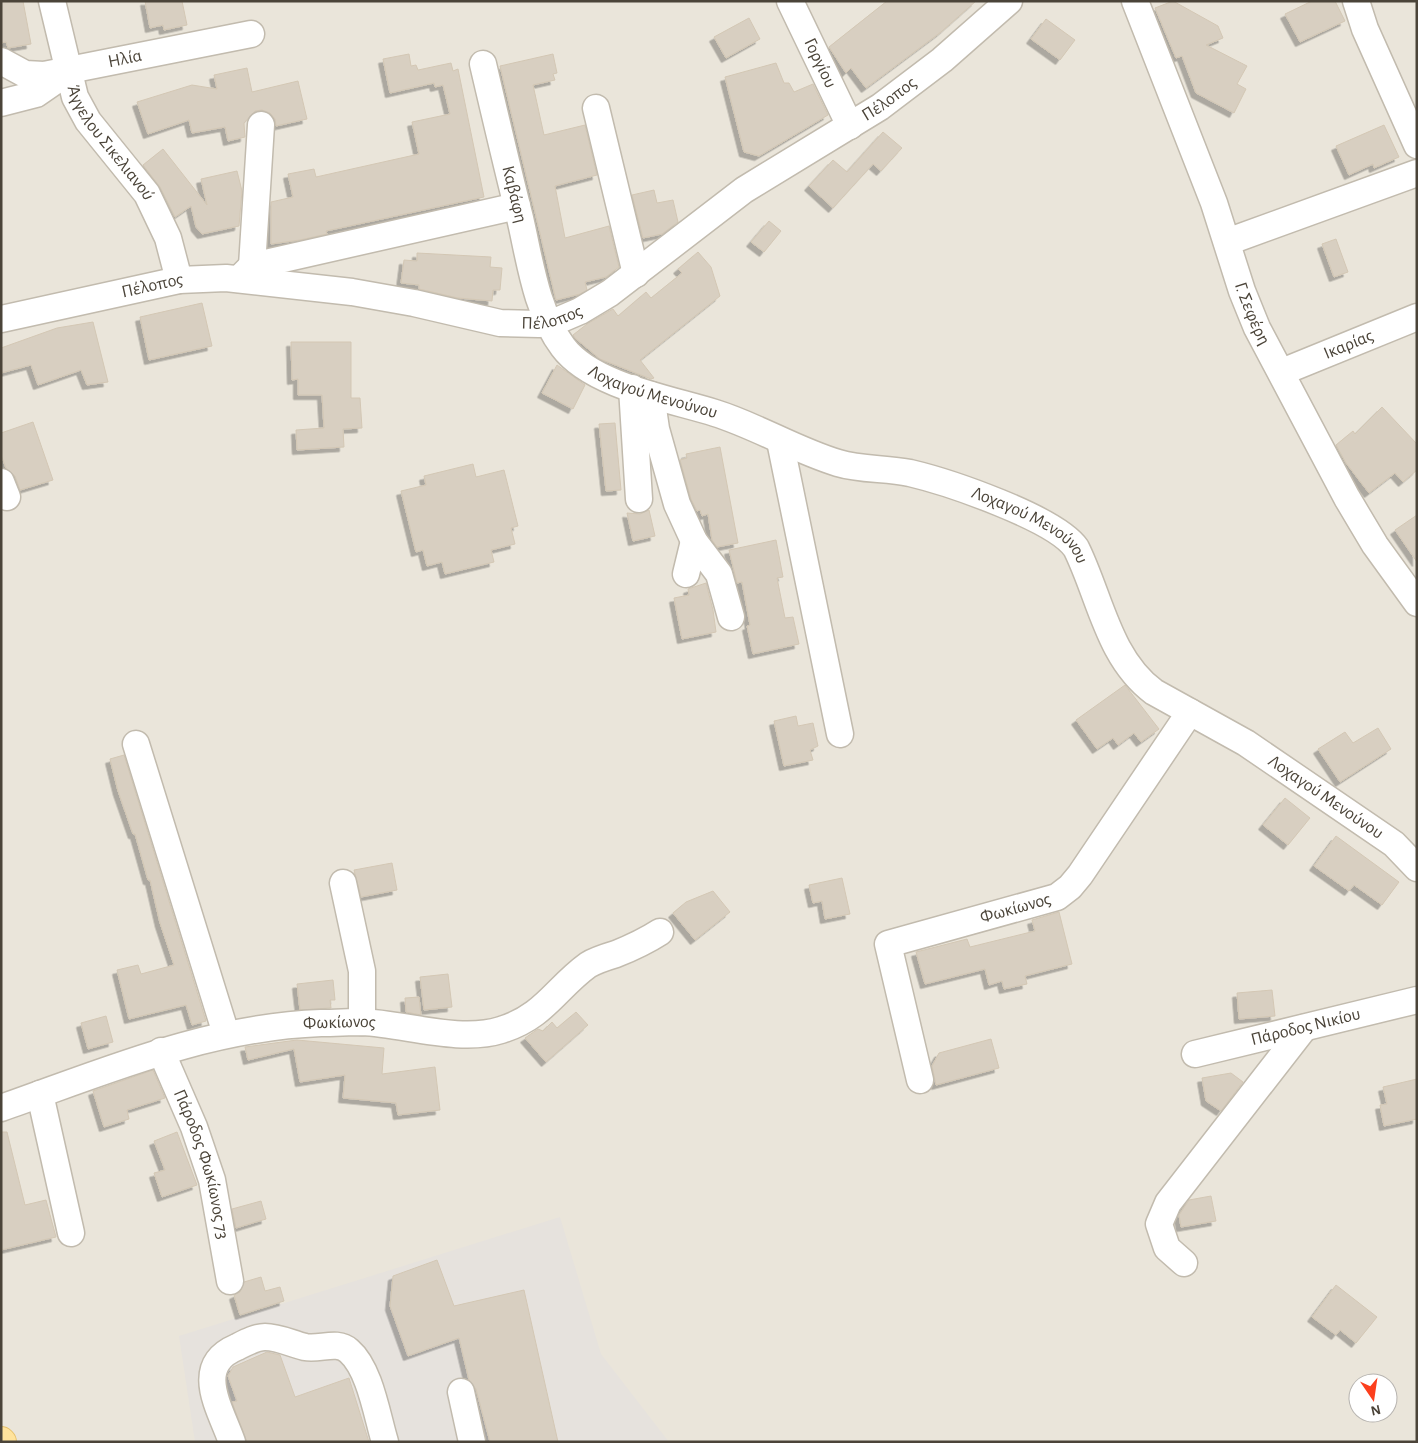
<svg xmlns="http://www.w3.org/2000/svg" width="1418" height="1443" font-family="'Alegreya Sans',sans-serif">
  <defs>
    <filter id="shadow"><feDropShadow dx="-4.5" dy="4.5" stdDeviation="0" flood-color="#0004"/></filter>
  </defs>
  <rect width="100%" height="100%" fill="#f6f3ec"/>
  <!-- residential -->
  <path fill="#eae5da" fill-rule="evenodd" d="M1,1H1417V1442H1ZM1358,1383H1388V1413H1358Z"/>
  <!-- industrial -->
  <path fill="#e6e2dd" d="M560,1217L601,1354L669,1442H195L179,1336Z"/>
  <!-- building -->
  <g fill="#d8cfc1" stroke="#d3c7b4" filter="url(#shadow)">
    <path d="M1,1H23L31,44L8,48L6,42L1,43Z"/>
    <path d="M145,1H182L187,25L164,30L163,25L150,28Z"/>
    <path d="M887,1H976L941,32L866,88L851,68L846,73L829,47Z"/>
    <path d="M1173,1L1218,26L1223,38L1206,45L1247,66L1237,84L1246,89L1234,113L1196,93L1182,56L1176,58L1155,8Z"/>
    <path d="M1312,1H1335L1345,21L1300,42L1285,14Z"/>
    <path d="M749,18L760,39L726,58L714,37Z"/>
    <path d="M1046,19L1075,40L1060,60L1031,39Z"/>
    <path d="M409,54L411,66L416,65L418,70L451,63L453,71L458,69L484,197L326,231L327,234L300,240L271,244V202L293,197L288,174L314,169L316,177L419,154L412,122L450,114L443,85L435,87L434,83L390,93L383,59Z"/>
    <path d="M553,54L557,73L553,74L555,80L533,85L544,135L585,125L597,175L555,186L565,238L609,226L619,267L606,277L585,282L587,290L580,294L556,300L500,66Z"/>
    <path d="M776,63L784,83H789L794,92L813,84L828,115L759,156L744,152L725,77Z"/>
    <path d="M247,68L252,92L298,81L307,119L276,126L275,119L270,113L262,110L255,111L244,123L245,137L228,141L225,127L192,133L189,120L148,134L137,102L192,85L217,89L214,75Z"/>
    <path d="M1384,125L1399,157L1374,168L1373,164L1349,175L1336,146Z"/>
    <path d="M883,132L902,148L881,171L873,164L833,208L809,186L833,160L847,172Z"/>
    <path d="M163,149L207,205L201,179L237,171L242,191L239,226L202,234L196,227L191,206L175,217L160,187L143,165Z"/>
    <path d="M654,190L657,203L673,200L678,222L662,234L643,238L632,195Z"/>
    <path d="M769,221L781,231L764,252L751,242Z"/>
    <path d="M1336,239L1348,272L1334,277L1322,244Z"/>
    <path d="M698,252L711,267L720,296L640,360L654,378L651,379L600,359L575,338L573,335L587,324L613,309L618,316L646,292L651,298L682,273L678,269Z"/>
    <path d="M417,253L491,257L490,267L502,268L500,290H493L492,301L458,298L419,289V285L401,283L404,260L417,261Z"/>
    <path d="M202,303L212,346L149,360L140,317Z"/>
    <path d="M93,322L108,382L87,385L81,370L38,385L31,365L1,373V348L57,328Z"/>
    <path d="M291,342H351V398H360L362,428L343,429L344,447L297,450L296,430L324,428L322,395H298V379L292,380Z"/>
    <path d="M557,365L585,385L573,409L542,393Z"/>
    <path d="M1382,407L1417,444V470L1403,482L1395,473L1369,493L1346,463L1336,445L1353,431L1355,434Z"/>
    <path d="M33,422L53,480L20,490L15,476L6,468L1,455V433Z"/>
    <path d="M615,423L621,490L606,491L599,424Z"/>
    <path d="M720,447L738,543L717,547L712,540L708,514L702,516L700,510L697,511L691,499L680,460L687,458L686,454Z"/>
    <path d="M473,464L476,477L504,470L518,526L511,528L515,544L491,550L494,562L445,574L442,562L427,566L423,550L416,552L401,491L426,485L424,476Z"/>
    <path d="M649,510L655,536L633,541L627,513L640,514Z"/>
    <path d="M1417,515V562L1395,530Z"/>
    <path d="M776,540L783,577L777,578L785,618L793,617L799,644L753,654L747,626L750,625L742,582L737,583L729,550Z"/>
    <path d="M706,583L713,610L716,632L682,639L674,598L689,595L688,589Z"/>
    <path d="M1125,685L1159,729L1141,742L1134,733L1118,745L1113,738L1097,749L1076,720Z"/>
    <path d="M796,716L798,726L813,723L818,746L810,750L813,760L784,766L774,721Z"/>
    <path d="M1378,728L1391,749L1340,782L1318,749L1345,732L1353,743Z"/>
    <path d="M124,755L206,1021L192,1025L186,1005L129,1019L117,970L138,965L141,974L174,965L160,923L150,880H148L135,834H133L118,791L110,759Z"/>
    <path d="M1285,798L1310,818L1288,845L1263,825Z"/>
    <path d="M1336,836L1399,882L1382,905L1354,885L1349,891L1314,866Z"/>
    <path d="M392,863L397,890L361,897L354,870Z"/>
    <path d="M842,878L850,914L825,919L822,901L813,903L809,885Z"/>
    <path d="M713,891L730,912L695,940L673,913L686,902Z"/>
    <path d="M1059,912L1072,964L1025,976L1027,984L1004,989L1002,981L989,985L985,969L925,984L916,952L967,939L970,947L1035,931L1032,920Z"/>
    <path d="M448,974L452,1007L424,1010L420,977Z"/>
    <path d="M333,980L335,1000H330L331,1008L300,1010L297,984Z"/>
    <path d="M1272,990L1275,1016L1239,1019L1237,993Z"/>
    <path d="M419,997L421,1015L406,1012L405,998Z"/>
    <path d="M576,1012L588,1025L546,1062L525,1038L538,1029L543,1031L552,1022L557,1028Z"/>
    <path d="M106,1016L113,1042L88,1049L81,1023Z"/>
    <path d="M991,1039L999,1068L936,1085L932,1066L939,1053Z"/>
    <path d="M297,1040L384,1048L382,1074L435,1067L440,1110L398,1115L396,1103L343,1098L345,1075L300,1082L294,1049L248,1060L245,1047Z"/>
    <path d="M153,1070L165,1098L127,1110L129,1119L104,1127L93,1091Z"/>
    <path d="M1231,1073L1243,1082L1221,1111L1206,1101L1202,1078Z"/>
    <path d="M1417,1079V1119L1384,1126L1380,1105L1387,1104L1383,1087Z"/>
    <path d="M1,1132H7L25,1205L46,1200L56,1237L1,1250Z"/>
    <path d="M177,1132L197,1185L162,1197L154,1173L165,1170L154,1141Z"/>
    <path d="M1211,1196L1216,1221L1181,1227L1179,1215L1189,1200Z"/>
    <path d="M261,1201L266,1219L236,1228L232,1209Z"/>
    <path d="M437,1260L454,1306L524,1290L558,1442H490L476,1389L469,1380L459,1338L408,1356L390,1306L393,1276Z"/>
    <path d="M261,1277L265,1291L280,1287L284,1301L240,1315L234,1295L240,1292L244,1282Z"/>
    <path d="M1336,1285L1377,1317L1356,1343L1340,1330L1336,1335L1312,1317Z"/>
    <path d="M267,1352L280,1355L295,1397L349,1378L369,1442H247L232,1402L237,1401L228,1376L233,1367Z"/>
  </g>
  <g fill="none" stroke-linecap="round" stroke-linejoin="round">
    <defs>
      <g id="minor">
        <path id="s1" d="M52,1L75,97L88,121L147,194L168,238L179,280"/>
        <path id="s2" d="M790,1L850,126"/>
        <path id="s3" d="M1135,1L1214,203L1242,291L1257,328L1347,498L1375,545L1417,603"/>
        <path d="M1356,1L1365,29L1417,145"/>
        <path id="s4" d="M1,61L25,74L44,75L251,34"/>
        <path id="s5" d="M483,64C495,115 507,167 520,218C530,261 536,311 563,347C592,386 671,399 715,413C757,426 795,450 838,463C861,470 886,468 910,473C948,482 1055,518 1076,548C1100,596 1108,658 1154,692L1246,743L1394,844L1417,868"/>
        <path d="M1,103L36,94L65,74"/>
        <path d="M596,108L636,274"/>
        <path d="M1227,242L1417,173"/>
        <path d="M252,266L261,125"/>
        <path d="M239,279L252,266L517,206"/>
        <path id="s6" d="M1,319L179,280L226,278L352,292L414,303L500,323L539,324L559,320L580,311L610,293L744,190L880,107L942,60L1009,1"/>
        <path id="s7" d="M1282,372L1417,317"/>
        <path d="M632,388L639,499"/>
        <path d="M651,395L656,429L677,504L694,541L719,574L731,617"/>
        <path d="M780,441L840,734"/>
        <path d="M1,482L7,497"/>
        <path d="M686,574L694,541"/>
        <path d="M136,744L226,1034"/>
        <path d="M343,883L362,971V1022"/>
        <path id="s8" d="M161,1051L194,1127L212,1180L230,1281"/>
        <path id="s9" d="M1195,1054L1417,1000"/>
        <path id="s10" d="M920,1080L888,944L1057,897L1070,887L1080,875L1190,712"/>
        <path d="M40,1094L71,1233"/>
        <path id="s11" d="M1,1108C106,1071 208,1027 321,1023C335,1023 349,1022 362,1022C405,1024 460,1043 501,1030C544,1017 556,988 588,965C596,960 606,957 616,954C631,948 646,941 660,932"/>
        <path d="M1184,1263L1167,1248L1159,1224L1168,1203L1304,1028"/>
        <path d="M461,1392L472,1442"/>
        <path d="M232,1442C220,1408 192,1366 237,1347C245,1343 256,1337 265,1337C279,1337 292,1344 305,1347C320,1350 337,1340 349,1351C370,1369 377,1416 385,1442"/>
      </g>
      <path id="major" d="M1,1441L2,1442"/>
    </defs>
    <!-- minor casing -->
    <use href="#minor" stroke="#c2bbae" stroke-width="29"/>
    <!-- major casing -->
    <use href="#major" stroke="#e6c16a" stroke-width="30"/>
    <!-- minor -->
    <use href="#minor" stroke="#fff" stroke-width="26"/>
    <!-- major -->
    <use href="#major" stroke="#ffe39c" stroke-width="28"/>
  </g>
  <g text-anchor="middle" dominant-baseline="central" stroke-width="4" stroke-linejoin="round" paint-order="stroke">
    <!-- street labels -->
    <g font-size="18" fill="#4b4439" stroke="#fff">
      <text stroke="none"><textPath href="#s4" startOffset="129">Ηλία</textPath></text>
      <text stroke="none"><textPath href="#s2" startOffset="69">Γοργίου</textPath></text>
      <text stroke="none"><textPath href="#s6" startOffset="965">Πέλοπος</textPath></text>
      <text stroke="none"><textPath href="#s1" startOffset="156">Άγγελου Σικελιανού</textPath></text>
      <text stroke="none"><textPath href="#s5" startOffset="134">Καβάφη</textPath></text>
      <text stroke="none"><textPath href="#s6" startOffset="155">Πέλοπος</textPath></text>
      <text stroke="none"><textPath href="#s3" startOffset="334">Γ. Σεφέρη</textPath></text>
      <text stroke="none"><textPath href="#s6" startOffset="560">Πέλοπος</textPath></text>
      <text stroke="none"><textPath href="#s7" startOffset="72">Ικαρίας</textPath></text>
      <text stroke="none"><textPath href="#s5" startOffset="398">Λοχαγού Μενούνου</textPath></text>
      <text stroke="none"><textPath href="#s5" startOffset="802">Λοχαγού Μενούνου</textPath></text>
      <text stroke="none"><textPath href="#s5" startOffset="1221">Λοχαγού Μενούνου</textPath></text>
      <text stroke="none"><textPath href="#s10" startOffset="272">Φωκίωνος</textPath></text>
      <text stroke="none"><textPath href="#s11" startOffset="351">Φωκίωνος</textPath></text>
      <text stroke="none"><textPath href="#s9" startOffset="114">Πάροδος Νικίου</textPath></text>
      <text stroke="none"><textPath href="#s8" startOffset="121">Πάροδος Φωκίωνος 73</textPath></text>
    </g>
  </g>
  <!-- border -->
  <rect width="1418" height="1443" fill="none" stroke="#4b4439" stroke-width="5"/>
  <!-- north arrow -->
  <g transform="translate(1373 1398) rotate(167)"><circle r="24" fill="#ffffff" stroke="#b7b4b0"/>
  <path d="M0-4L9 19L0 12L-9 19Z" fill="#fc3f1d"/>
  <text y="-8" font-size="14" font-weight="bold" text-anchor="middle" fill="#4b4439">N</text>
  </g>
</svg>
